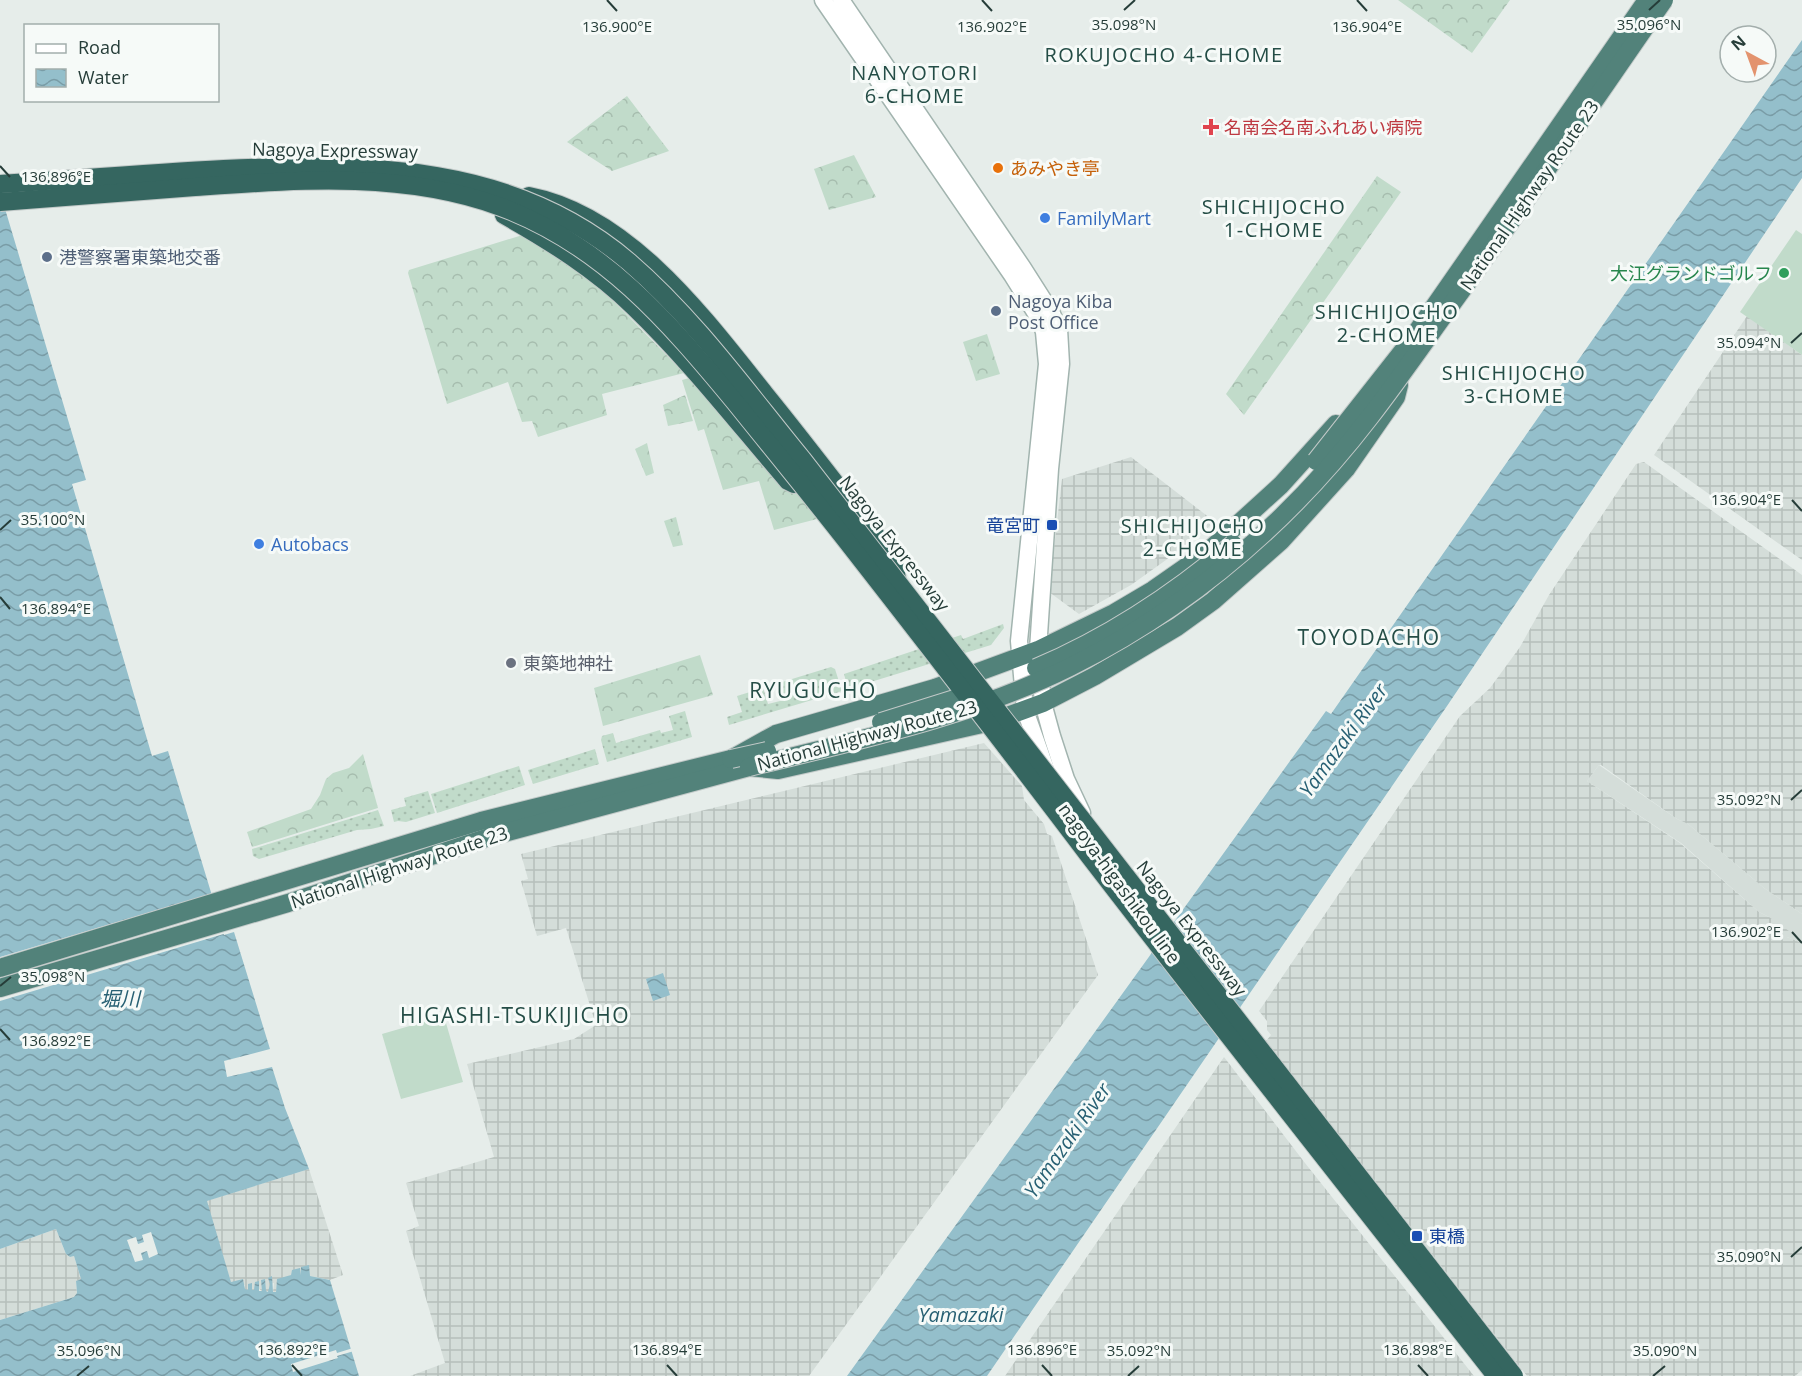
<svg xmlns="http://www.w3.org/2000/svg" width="1802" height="1376" font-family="'Open Sans','Noto Sans JP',sans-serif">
  <defs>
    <pattern id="industrial-grid" width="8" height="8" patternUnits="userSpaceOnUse" patternTransform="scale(1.5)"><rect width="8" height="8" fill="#d4ddd9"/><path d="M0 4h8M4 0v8" fill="none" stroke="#b6bfbb"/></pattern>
    <pattern id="grass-dots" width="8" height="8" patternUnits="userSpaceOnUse" patternTransform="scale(1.5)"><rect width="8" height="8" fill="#c1dbca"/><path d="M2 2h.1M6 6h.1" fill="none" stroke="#a6bdae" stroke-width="1.8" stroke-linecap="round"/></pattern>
    <pattern id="forest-crowns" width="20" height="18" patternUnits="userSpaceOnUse" patternTransform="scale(1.5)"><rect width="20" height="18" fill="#c1dbca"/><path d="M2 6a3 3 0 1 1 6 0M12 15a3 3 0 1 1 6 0" fill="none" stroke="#a6bdae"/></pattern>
    <pattern id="water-waves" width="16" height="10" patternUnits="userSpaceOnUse" patternTransform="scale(1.5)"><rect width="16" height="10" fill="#94bfcb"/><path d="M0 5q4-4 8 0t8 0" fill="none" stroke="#799ca6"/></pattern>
  </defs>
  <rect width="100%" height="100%" fill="#e6edea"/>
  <!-- built -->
  <path fill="#d4ddd9" d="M1599,765L1677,819L1688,824L1764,888L1802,914V943L1787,937L1769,917L1759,912L1681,843L1587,781Z"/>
  <!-- industrial -->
  <g fill="url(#industrial-grid)">
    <path d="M1747,316L1802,355V560L1654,455Z"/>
    <path d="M1131,457L1215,522L1173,555L1131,585L1079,614L1049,592L1062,479Z"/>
    <path d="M1644,462L1802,575V914L1764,888L1688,824L1677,819L1601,765H1599L1587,781L1680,843L1759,912L1769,917L1789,931L1787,937L1802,943V1370L1795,1376H1527L1266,1041L1271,1035L1267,1030V1021L1259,1011L1460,716L1490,688L1520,647L1549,595L1636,464Z"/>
    <path d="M984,743L1022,786L1024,800L1044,824L1047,834L1052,836L1098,975L809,1376H410L445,1363L406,1231L419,1226L406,1183L494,1157L467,1064L574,1039L596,1025L566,928L537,936L521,881L528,879L521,854Z"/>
    <path d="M1224,1057L1305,1163L1474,1376H1005Z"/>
    <path d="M309,1169L343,1275L330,1280L310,1276L302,1270L301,1275L292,1272L291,1275L277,1283L276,1293L273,1292L274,1283L270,1284L269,1292L266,1291L263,1285L262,1291L255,1286V1290H245V1285L231,1283L206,1201Z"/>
    <path d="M56,1229L66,1254L70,1257L74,1256L81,1279L76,1281L77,1294L74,1297L0,1320V1249Z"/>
  </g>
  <!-- grass -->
  <g fill="url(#grass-dots)">
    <path d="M1003,624L1004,628L991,645L848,689L844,674L961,635L963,639Z"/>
    <path d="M831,667L835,669L842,691L729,725L727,717L742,712L737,696L763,688L768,704L784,700L779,683Z"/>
    <path d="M685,711L692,737L607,762L601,740L602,736L613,733L616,743L660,730L661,733L673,730L669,716Z"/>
    <path d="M595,749L599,764L533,784L528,770Z"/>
    <path d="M519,766L525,785L437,813L431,794Z"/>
    <path d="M428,791L435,813L406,822L398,821L394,822L391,810L406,806L404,798Z"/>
    <path d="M378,810L384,826L371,829L357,830L259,859L253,856L252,849Z"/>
  </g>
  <!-- forest -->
  <g fill="url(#forest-crowns)">
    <path d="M1398,0H1510L1472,53Z"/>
    <path d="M627,96L669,151L612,171L567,142Z"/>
    <path d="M854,155L876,197L829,210L814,169Z"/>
    <path d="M1377,176L1401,192L1244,415L1226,394Z"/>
    <path d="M529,233L586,273L684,373L602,394L607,415L538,437L532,421L522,422L508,382L447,404L408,273L409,270Z"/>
    <path d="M987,334L1000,374L976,381L963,342Z"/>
    <path d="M740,364L825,517L774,530L759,481L723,490L704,429L698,431L682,380Z"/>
    <path d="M685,395L693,421L668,426L663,405Z"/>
    <path d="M647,443L654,473L646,476L635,449Z"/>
    <path d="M676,517L683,545L673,547L664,521Z"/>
    <path d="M700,655L713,695L603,726L594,688Z"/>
    <path d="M363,754L378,808L252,847L247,832L311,809L320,795L326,779L333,773L349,768Z"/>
  </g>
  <!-- pitch -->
  <g fill="#c1dbca">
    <path d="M1796,230L1802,234V355L1740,312Z"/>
    <path d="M444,1016L463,1082L401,1099L382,1034Z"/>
  </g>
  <!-- water -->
  <g fill="url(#water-waves)" fill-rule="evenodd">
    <path d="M1802,40V178L1447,706L987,1376H847L1326,711L1331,714Z"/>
    <path d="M0,192L86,480L72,484L152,756L168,751L224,935L234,932L270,1049L224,1061L227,1077L272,1067L285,1108L309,1169L207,1201L231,1282L243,1279L245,1289L248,1290V1284L252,1283V1290H254L255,1282L259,1281V1291H262L261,1280L265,1279L266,1291L268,1292L270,1284L268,1278L272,1276L273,1292H276L277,1279L291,1275L292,1270L300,1268L301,1275V1267L309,1265L310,1276L330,1280L359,1376H0V1320L74,1297L77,1293L76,1281L81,1279L74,1256L70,1257L66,1254L56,1229L0,1249ZM151,1232L158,1254L149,1258L147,1251L141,1253L143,1260L135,1262L127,1240L136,1237L138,1244L144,1242L142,1235Z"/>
    <path d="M663,973L670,995L653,1001L646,979Z"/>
  </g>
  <!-- pier -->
  <g fill="#e6edea">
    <path d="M214,893L226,932L234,929L237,930L0,1001V957Z"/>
    <path d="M353,1348L354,1351L337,1356L338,1358L293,1372L291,1364L336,1350L337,1353Z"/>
  </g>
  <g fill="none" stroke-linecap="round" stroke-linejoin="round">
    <defs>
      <g id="secondary">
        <path d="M823,0L1012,275L1040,320L1044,332L1047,364L1019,641L1025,710L1046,769"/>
        <path d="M841,0L1023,268L1051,312L1059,329L1061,364L1050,469L1038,650L1043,703L1052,736L1066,779L1082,813"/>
      </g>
      <g id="trunk">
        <path d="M0,968L481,821L731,759L776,734L935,688L1038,650L1114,613L1153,590L1186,567L1214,546L1281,485L1336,424"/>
        <path d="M0,988L288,903L489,837L749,767L778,770L991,722L1043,703L1095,676L1177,627L1213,601L1281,541L1346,469L1396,397L1399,385"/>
      </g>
      <g id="motorway">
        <path d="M529,196C629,215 705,319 765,394C809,448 851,504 894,559L897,580"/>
        <path d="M504,215C550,241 596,270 634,307C689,360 738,423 788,481L794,484"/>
      </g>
    </defs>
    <!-- secondary casing -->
    <use href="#secondary" stroke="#a2b4af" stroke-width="19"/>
    <!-- trunk casing -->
    <use href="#trunk" stroke="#c2c9c8" stroke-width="20"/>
    <!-- motorway casing -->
    <use href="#motorway" stroke="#c2c9c8" stroke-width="20"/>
    <!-- secondary -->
    <use href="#secondary" stroke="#fff" stroke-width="16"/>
    <!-- trunk -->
    <use href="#trunk" stroke="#52827a" stroke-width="18"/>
    <!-- motorway -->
    <use href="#motorway" stroke="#356660" stroke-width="18"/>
    <defs>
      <g id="trunk-bridge">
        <path d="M1316,461L1409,343L1647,0"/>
        <path d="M1036,668C1109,637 1173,595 1233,544"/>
        <path d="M881,722L980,691"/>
        <path d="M731,759L767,751"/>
        <path d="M749,767C858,740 969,717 1070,667C1188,608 1289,522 1369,418C1400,378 1428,337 1457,297C1528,199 1595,99 1664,0"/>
      </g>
      <g id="motorway-bridge">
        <path d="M0,184C75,179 150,173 224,169C368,163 513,163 629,262C695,319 747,392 802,459L1514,1376"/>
        <path d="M0,202C65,197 130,192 195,187C297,180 404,171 501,207C603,245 668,321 735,402C772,448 809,493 845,539C927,644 1009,750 1090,857C1224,1031 1360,1203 1496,1376"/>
      </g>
    </defs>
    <!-- trunk-bridge casing -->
    <use href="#trunk-bridge" stroke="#c2c9c8" stroke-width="20" stroke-linecap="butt"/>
    <!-- motorway-bridge casing -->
    <use href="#motorway-bridge" stroke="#c2c9c8" stroke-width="20" stroke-linecap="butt"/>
    <!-- trunk-bridge -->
    <use href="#trunk-bridge" stroke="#52827a" stroke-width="18"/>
    <!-- motorway-bridge -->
    <use href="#motorway-bridge" stroke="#356660" stroke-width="18"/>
  </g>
  <!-- ticks -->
  <path fill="none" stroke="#263d39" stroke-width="2" d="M607,0L617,11M982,0L992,11M1357,0L1367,11M1124,10L1135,0M1649,10L1660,0M0,166L10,177M1791,343L1802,333M1792,500L1802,511M0,530L11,520M0,597L10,609M1791,800L1802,790M1792,932L1802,943M0,986L11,977M0,1029L10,1040M1791,1257L1802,1247M292,1365L302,1376M667,1365L677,1376M1042,1365L1052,1376M1418,1365L1428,1376M77,1376L89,1366M1128,1376L1139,1366M1653,1376L1665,1366"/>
  <!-- markers -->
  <path fill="#e0444e" stroke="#f6faf8" stroke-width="2" d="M1208 118h6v6h6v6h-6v6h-6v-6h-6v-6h6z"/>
  <circle fill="#e8710a" stroke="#f6faf8" stroke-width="2" cx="998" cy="168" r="6"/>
  <g fill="#3f7fe0" stroke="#f6faf8" stroke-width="2">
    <circle cx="1045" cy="218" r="6"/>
    <circle cx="259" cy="544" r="6"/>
  </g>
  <g fill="#5c6f8a" stroke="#f6faf8" stroke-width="2">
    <circle cx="47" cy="257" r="6"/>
    <circle cx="996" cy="311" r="6"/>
  </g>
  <circle fill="#2e9e5b" stroke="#f6faf8" stroke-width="2" cx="1784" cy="273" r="6"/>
  <g fill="#1a4fb4" stroke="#f6faf8" stroke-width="2">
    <rect x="1046" y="519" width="12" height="12" rx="3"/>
    <rect x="1411" y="1230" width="12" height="12" rx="3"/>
  </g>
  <circle fill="#6b7280" stroke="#f6faf8" stroke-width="2" cx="511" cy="663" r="6"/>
  <g text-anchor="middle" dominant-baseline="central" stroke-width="6" stroke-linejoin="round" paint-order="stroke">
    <!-- health labels -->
    <g font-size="18" fill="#be3a42" stroke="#f6faf8" text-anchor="start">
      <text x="1224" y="127">名南会名南ふれあい病院</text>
    </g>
    <!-- street labels -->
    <g font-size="18" fill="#263d39" stroke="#f6faf8">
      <text transform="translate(335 150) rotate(1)">Nagoya Expressway</text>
      <text transform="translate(1529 195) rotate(-55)">National Highway Route 23</text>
      <text transform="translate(895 543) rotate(52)">Nagoya Expressway</text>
      <text transform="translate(867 735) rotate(-15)">National Highway Route 23</text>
      <text transform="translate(399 867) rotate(-18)">National Highway Route 23</text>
      <text transform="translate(1120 883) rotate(54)">nagoya-higashikou line</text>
      <text transform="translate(1192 928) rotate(52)">Nagoya Expressway</text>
    </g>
    <!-- food labels -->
    <g font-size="18" fill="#c56008" stroke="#f6faf8" text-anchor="start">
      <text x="1010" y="168">あみやき亭</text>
    </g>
    <!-- shop labels -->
    <g font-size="18" fill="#366cbe" stroke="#f6faf8" text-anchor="start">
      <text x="1057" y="218">FamilyMart</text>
      <text x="271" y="544">Autobacs</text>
    </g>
    <!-- service labels -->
    <g font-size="18" fill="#4e5e75" stroke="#f6faf8" text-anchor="start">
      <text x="59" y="257">港警察署東築地交番</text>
      <text x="1008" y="301">Nagoya Kiba<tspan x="1008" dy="21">Post Office</tspan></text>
    </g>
    <!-- leisure labels -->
    <g font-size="18" fill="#27864d" stroke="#f6faf8" text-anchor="end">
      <text x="1772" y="273">大江グランドゴルフ</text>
    </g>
    <!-- transit labels -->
    <g font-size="18" fill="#164399" stroke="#f6faf8" text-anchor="end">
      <text x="1040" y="525">竜宮町</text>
      <text x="1429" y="1236" text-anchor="start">東橋</text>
    </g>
    <!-- worship labels -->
    <g font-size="18" fill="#5b616d" stroke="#f6faf8" text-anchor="start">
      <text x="523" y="663">東築地神社</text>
    </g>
    <!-- neighbourhood labels -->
    <g font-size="20" letter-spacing="1.5" fill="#244d46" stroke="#f6faf8">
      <text x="1164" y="54">ROKUJOCHO 4-CHOME</text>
      <text x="915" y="72">NANYOTORI<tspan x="915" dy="23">6-CHOME</tspan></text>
      <text x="1274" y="206">SHICHIJOCHO<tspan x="1274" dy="23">1-CHOME</tspan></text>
      <text x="1387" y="311">SHICHIJOCHO<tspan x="1387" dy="23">2-CHOME</tspan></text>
      <text x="1514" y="372">SHICHIJOCHO<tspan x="1514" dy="23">3-CHOME</tspan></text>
      <text x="1193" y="525">SHICHIJOCHO<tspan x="1193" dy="23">2-CHOME</tspan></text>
    </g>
    <!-- water labels -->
    <g font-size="20" font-style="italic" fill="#276073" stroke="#f6faf8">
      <text transform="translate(1343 740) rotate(-54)">Yamazaki River</text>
      <text x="120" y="998">堀川</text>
      <text transform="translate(1067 1140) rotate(-55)">Yamazaki River</text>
      <text x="961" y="1314">Yamazaki</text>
    </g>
    <!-- quarter labels -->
    <g font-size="21" letter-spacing="1.5" fill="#244d46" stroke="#f6faf8">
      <text x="1369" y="637">TOYODACHO</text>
      <text x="813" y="690">RYUGUCHO</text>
      <text x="515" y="1015">HIGASHI-TSUKIJICHO</text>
    </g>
  </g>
  <g font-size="15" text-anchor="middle" fill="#263d39" stroke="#f6faf8" stroke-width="6" stroke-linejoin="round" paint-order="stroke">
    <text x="1124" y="30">35.098°N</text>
    <text x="1649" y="30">35.096°N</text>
    <text x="617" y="32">136.900°E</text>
    <text x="992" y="32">136.902°E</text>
    <text x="1367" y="32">136.904°E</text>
    <text x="56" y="182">136.896°E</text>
    <text x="1749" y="348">35.094°N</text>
    <text x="1746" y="505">136.904°E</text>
    <text x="53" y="525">35.100°N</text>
    <text x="56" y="614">136.894°E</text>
    <text x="1749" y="805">35.092°N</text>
    <text x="1746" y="937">136.902°E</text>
    <text x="53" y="982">35.098°N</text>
    <text x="56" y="1046">136.892°E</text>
    <text x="1749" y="1262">35.090°N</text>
    <text x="292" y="1355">136.892°E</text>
    <text x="667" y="1355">136.894°E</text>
    <text x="1042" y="1355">136.896°E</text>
    <text x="1418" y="1355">136.898°E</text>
    <text x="89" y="1356">35.096°N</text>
    <text x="1139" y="1356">35.092°N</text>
    <text x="1665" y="1356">35.090°N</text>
  </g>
  <!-- legend -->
  <rect x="24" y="24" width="195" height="78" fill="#f6faf8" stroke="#a3aeac" stroke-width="1.5"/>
  <rect x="36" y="44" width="30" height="9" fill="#ffffff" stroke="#a3aeac" stroke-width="1.5"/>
  <text x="78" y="54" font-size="18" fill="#263d39">Road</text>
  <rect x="36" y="69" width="30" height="18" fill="url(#water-waves)" stroke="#a3aeac" stroke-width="1.5"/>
  <text x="78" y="84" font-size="18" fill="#263d39">Water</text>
  <!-- north arrow -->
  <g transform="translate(1748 54) rotate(319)"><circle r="28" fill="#f6faf8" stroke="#a3aeac" stroke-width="1.5"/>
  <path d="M0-4.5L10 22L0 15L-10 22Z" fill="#e3936e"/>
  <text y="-9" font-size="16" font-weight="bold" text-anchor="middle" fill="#263d39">N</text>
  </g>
</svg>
